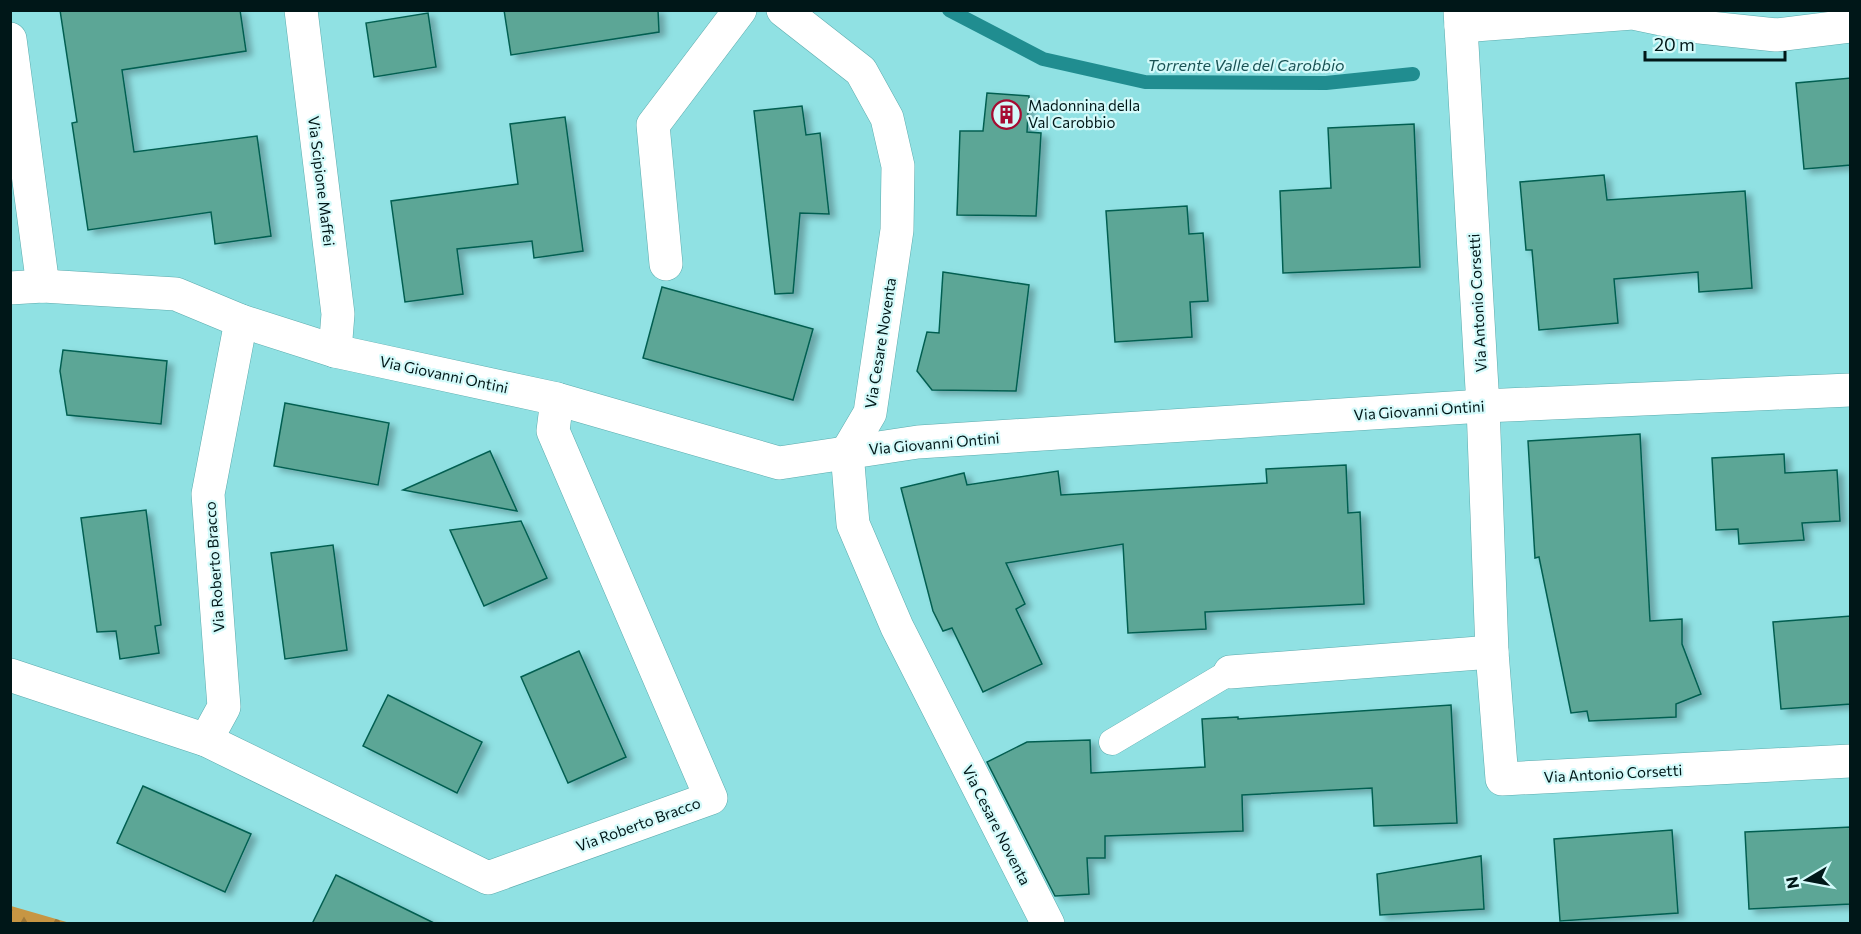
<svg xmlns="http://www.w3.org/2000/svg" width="1861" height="934" font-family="Commissioner,sans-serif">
  <defs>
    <pattern id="forest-firs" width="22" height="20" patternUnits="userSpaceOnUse" patternTransform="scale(1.5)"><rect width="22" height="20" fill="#c79643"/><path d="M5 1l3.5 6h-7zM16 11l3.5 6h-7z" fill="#9f7937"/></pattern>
    <filter id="shadow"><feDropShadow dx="6" dy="4" stdDeviation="3" flood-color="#0004"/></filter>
  </defs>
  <rect width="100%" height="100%" fill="#90e1e3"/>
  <!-- forest -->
  <path fill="url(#forest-firs)" d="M10,906H11L70,923H11Z"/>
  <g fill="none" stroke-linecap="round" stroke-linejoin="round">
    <!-- stream -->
    <path stroke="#208d90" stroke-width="14" d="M949,10L1043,59L1145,82L1326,83L1413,74"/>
  </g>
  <!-- building -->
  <g fill="#5ca696" stroke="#065f51" stroke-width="1.5" filter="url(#shadow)">
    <path d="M60,10H240L246,51L122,70L134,152L257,136L271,236L215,244L211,212L88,230L72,123L77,122Z"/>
    <path d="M504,10H658L659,32L511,55Z"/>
    <path d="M428,13L436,67L374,77L366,23Z"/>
    <path d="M1851,78V165L1804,169L1796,83Z"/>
    <path d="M987,93L1029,96L1027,132L1041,133L1036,216L957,215L960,131H983Z"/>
    <path d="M802,106L806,135L820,133L829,214L800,213L793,293L775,294L754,111Z"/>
    <path d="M565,117L583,251L534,258L532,241L457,249L463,294L405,302L391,201L518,184L510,124Z"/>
    <path d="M1414,124L1420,267L1283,273L1280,191L1331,188L1328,128Z"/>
    <path d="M1604,175L1607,200L1745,191L1752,288L1699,292L1698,272L1614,279L1618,323L1539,330L1532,250H1526L1520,182Z"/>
    <path d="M1187,206L1189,234L1203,233L1208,301L1190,302L1192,337L1115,342L1106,211Z"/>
    <path d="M943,272L1029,285L1016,391L932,390L917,371L927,332L939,333Z"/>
    <path d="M662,287L813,329L793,400L643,358Z"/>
    <path d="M63,350L167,361L161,424L67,415L60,371Z"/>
    <path d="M285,403L389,423L378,485L274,466Z"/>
    <path d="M1640,434L1650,621L1682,619V644L1701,694L1676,704V717L1589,721L1587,711L1571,713L1539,557L1535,558L1528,441Z"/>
    <path d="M490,451L517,511L403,490Z"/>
    <path d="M1784,454L1785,473L1837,470L1840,521L1802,523L1804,540L1739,544L1738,529L1716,530L1712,458Z"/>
    <path d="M1346,465L1348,513L1360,512L1364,604L1205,612L1206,629L1128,633L1123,544L1006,563L1025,604L1016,609L1042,664L983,692L952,628L943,631L933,611L901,488L964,473L967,485L1058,471L1061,495L1267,483L1266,469Z"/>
    <path d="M146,510L161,625L155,626L159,653L120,659L116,631L97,632L81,518Z"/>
    <path d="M521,521L547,578L484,606L450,530Z"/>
    <path d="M333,545L347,650L285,659L271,553Z"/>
    <path d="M1851,616V704L1781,709L1773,622Z"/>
    <path d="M579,651L626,757L568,783L521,677Z"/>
    <path d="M388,695L482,742L457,793L363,746Z"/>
    <path d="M1451,705L1457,823L1374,826L1372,788L1242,795L1243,831L1105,836V858H1087L1089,894L1055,896L987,762L1027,742L1090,740L1091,773L1205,767L1202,719L1238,717V719Z"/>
    <path d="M143,786L251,834L225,892L117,843Z"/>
    <path d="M1851,827V904L1749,909L1745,832Z"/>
    <path d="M1672,830L1678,913L1560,921L1554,839Z"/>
    <path d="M1481,856L1484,909L1380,915L1377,874Z"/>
    <path d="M336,875L436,924H312Z"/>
  </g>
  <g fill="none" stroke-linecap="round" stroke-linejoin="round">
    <defs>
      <path id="lane" d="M1112,742L1230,672"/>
      <g id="street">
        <path d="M301,10L338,314L335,351"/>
        <path d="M783,10L861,71L887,118L898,166L897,230L870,413L847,452L853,524L897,627L1048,924"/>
        <path d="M1460,10L1483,406L1492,652L1502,779L1850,761"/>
        <path d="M1461,26L1633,13L1700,27L1776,35L1850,26"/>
        <path d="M10,39L43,286"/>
        <path d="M666,264L653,125L740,10"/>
        <path d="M10,288L43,286L176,294L241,321L335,351L557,399L779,463L918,442L1483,406L1850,390"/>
        <path d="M1230,672L1492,652"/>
        <path d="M10,675L206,740L488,878L711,798L553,431L557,399"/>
        <path d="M206,740L224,707L208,494L241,321"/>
      </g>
    </defs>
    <!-- lane casing -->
    <use href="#lane" stroke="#5babad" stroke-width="27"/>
    <!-- street casing -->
    <use href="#street" stroke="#5babad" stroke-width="34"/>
    <!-- lane -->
    <use href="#lane" stroke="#fff" stroke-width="26"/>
    <!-- street -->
    <use href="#street" stroke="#fff" stroke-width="33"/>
  </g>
  <!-- icons -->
  <defs>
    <symbol id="building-ring" viewBox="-11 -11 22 22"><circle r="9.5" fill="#d4fafa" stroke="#a60b31" stroke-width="1.5"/><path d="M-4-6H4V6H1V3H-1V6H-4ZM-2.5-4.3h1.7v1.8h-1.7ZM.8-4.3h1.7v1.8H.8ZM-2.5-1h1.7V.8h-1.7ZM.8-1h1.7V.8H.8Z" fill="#a60b31"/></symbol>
  </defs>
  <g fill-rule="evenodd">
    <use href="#building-ring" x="990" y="98" width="33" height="33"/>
  </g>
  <g text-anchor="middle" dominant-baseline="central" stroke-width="4.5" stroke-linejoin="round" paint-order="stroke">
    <!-- poi labels -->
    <g font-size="15" fill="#001718" stroke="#d4fafa" text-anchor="start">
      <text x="1028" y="105">Madonnina della<tspan x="1028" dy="17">Val Carobbio</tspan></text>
    </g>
    <!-- street labels -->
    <g font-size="15" fill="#001718" stroke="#d4fafa">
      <text transform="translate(322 181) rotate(83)">Via Scipione Maffei</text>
      <text transform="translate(1477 303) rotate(-93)">Via Antonio Corsetti</text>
      <text transform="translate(880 343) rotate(-81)">Via Cesare Noventa</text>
      <text transform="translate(444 374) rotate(12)">Via Giovanni Ontini</text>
      <text transform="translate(1419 410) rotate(-4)">Via Giovanni Ontini</text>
      <text transform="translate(934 443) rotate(-5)">Via Giovanni Ontini</text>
      <text transform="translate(214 567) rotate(-94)">Via Roberto Bracco</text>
      <text transform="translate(1613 773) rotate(-3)">Via Antonio Corsetti</text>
      <text transform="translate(638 824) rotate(-20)">Via Roberto Bracco</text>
      <text transform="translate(997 825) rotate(63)">Via Cesare Noventa</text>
    </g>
    <!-- water labels -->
    <g font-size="16" font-style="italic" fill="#195254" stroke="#d4fafa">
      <text x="1246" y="64">Torrente Valle del Carobbio</text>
    </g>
  </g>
  <!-- border -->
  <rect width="1861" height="934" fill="none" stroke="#001718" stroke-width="24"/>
  <!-- north arrow -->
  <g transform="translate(1807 880) rotate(260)" stroke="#d4fafa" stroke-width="4.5" paint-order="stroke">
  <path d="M0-4.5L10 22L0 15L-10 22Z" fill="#001718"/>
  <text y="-9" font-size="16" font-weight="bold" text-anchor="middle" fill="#001718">N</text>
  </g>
  <!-- scale -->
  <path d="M1645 51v9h140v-9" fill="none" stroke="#001718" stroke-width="3"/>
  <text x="1654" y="51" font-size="18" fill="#001718" stroke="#d4fafa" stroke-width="4.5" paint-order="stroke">20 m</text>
</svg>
